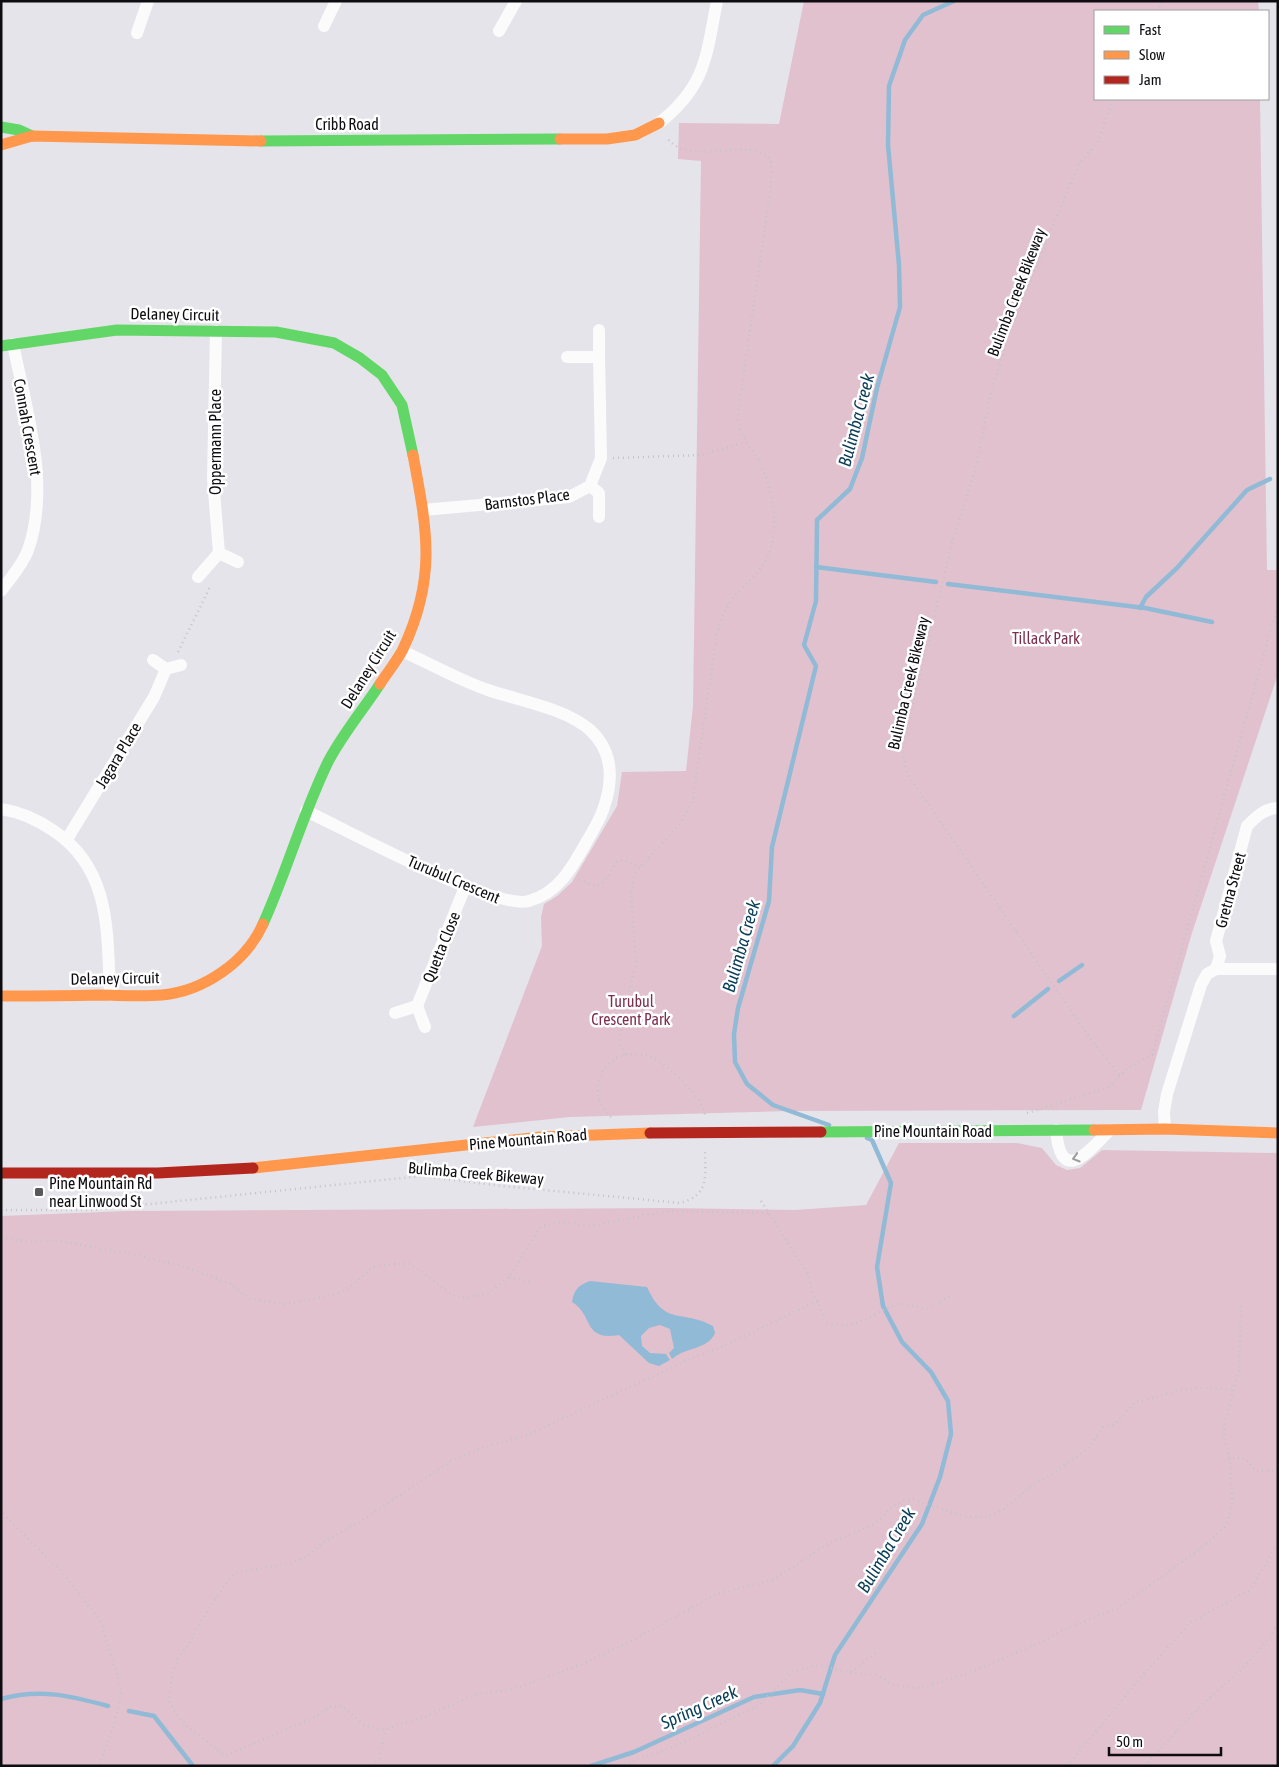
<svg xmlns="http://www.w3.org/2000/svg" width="1279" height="1767" font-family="'Asap Condensed',sans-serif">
  <rect width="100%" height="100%" fill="#e5e4ea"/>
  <!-- green -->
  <g fill="#e2c1ce">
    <path d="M804,1H1258L1259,11H1095V99H1260L1267,570H1278V674L1191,936L1141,1110L790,1111L570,1117L473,1127L542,946L541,917L544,904L557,896L572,882L617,806L622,772L686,771L693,706L701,161L678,159L679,123L779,124Z"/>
    <path d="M899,1143H1017L1042,1148L1056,1165L1067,1170L1080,1168L1102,1150L1278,1153V1766H1V1216L127,1211L667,1208L795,1210L866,1205Z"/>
  </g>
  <!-- water -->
  <path fill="#90bad6" d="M590,1281L647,1287C665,1327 682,1309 713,1326L715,1333C708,1350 685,1347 672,1359L669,1353L674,1348L670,1329L660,1325L649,1328L641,1336L642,1346L650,1353L666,1354L670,1360L659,1366L649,1363L619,1335C582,1341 594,1315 572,1302C574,1289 579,1285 590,1281Z"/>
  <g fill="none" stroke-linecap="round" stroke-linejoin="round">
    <!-- stream -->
    <g stroke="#90bad6" stroke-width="4.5">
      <path d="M816,567L936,582"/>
      <path d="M948,584L1145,608L1212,622"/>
      <path d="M1140,608L1146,597L1177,568L1247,490L1270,479"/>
      <path d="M1059,981L1082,965"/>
      <path d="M1014,1016L1048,989"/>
      <path d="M829,1125L773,1105L747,1084L735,1062L734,1034L738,1008L769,901L772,847L816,666L804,645L816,601L817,520L850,489L862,458L877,388L900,307L899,265L888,145L889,86L905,40L923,15L954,1"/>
      <path d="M1,1699C40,1688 71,1696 108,1706"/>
      <path d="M129,1711L154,1716L193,1766"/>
      <path d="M591,1766L634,1752L754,1697L800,1690L823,1694"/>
      <path d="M773,1766L793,1746L820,1703L835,1655L922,1524L940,1477L951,1434L948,1401L931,1372L902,1342L883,1306L877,1267L891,1183L872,1140L867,1138"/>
    </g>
    <!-- path -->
    <g stroke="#c4c4c6" stroke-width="2.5" stroke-dasharray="1 4" stroke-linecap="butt">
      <path d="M1156,11L1164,1"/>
      <path d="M1113,99L1099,140L1079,164L1071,182L1010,330L991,393L975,471L953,539L902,751L908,775L1087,1034L1120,1076"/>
      <path d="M613,458L702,455L744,442"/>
      <path d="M178,652L211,585"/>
      <path d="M579,880L595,886L604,882L617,862L624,860L640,867"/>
      <path d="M624,1055L620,1040L622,1021L636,964L631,894L634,877L640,867L680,824L693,799L716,638C720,624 723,611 732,599C745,583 766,569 771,548C778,520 772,487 759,462C749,442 739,439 738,414L771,185V162L768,156C762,154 755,150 749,150C723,147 685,162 666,137"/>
      <path d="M1027,1113L1107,1088L1129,1067L1152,1055L1278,604"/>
      <path d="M611,1117C583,1093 602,1051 638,1054C657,1055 674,1072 686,1085C694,1093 705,1105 705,1117"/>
      <path d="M761,1201L808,1274L812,1292L819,1303L824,1321C854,1335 872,1311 900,1304C908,1303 919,1309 927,1309L952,1295"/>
      <path d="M1,1210H92L421,1176L502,1186L680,1203C711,1195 705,1174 705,1148"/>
      <path d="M1,1238L32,1242L55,1240L131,1254L182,1266L231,1284L250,1299L285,1304L337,1294L350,1287L373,1267L394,1264H411L452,1295L467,1298L489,1293L509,1277L540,1228L548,1224L562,1222L590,1226L670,1211L769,1213"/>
      <path d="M509,1277L533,1282"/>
      <path d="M817,1301L721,1347L692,1358L527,1435L479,1449L451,1461L361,1521L323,1542L306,1557L291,1563L235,1573L227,1582L196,1629L189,1644L178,1658L172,1673L169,1700L175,1713L187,1726L225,1756L315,1717L330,1707L342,1706L364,1725L376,1729H386L426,1716L477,1694L508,1690L528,1684L587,1662L633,1640L717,1594L773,1580L829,1543L871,1526L883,1517L890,1508L902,1501L911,1499L965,1517H987L1003,1510L1033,1484L1049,1476L1087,1450L1103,1427L1115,1424L1134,1403L1180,1390L1204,1388L1235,1390"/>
      <path d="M1228,1458H1245L1256,1471H1278"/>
      <path d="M1,1509L9,1520L65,1575L101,1622L122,1692L114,1724L99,1766"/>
      <path d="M851,1672L877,1652"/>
      <path d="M372,1766L379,1758L386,1729"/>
      <path d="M619,1766L676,1746L759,1705L792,1672L819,1665L850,1673L876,1675L892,1684L906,1687L922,1688L969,1673L1045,1640L1065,1629L1118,1608L1196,1552L1226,1526L1232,1505L1231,1467L1224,1435L1225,1421L1239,1370L1241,1305"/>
      <path d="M1067,1766L1142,1676L1191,1622L1250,1590L1278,1543"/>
      <path d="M1144,1766C1164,1746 1182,1724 1203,1704C1230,1678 1260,1657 1278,1622"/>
    </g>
    <!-- street -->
    <g stroke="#fbfbfc" stroke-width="12">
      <path d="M324,26L336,1"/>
      <path d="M499,31L516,1"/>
      <path d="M137,33L148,1"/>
      <path d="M659,123C706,86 706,57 717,1"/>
      <path d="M216,331L213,479L219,553"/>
      <path d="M567,357H599V330"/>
      <path d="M590,486L599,493V517"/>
      <path d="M423,510L569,497L590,486L601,458L599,357"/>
      <path d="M198,577L219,553L238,562"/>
      <path d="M1,591C10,579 23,564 28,550C51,485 26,409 13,344"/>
      <path d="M153,660L166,669L181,665"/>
      <path d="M1,809C21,812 38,820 54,831C112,870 107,934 110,995"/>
      <path d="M306,811C345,829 495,911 529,901C559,893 573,866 587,841C593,831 599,821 603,810C613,782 614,752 590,730C565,708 520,701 488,690C459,680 431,664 402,651"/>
      <path d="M67,839L154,697L166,669"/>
      <path d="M1216,969H1278"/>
      <path d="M417,1006L465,887"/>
      <path d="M395,1013L417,1006L425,1027"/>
      <path d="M1165,1129L1164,1112L1167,1094L1201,985L1207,974L1216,969L1220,956L1216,941L1247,826C1256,817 1265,808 1278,808"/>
      <path d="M1056,1130C1061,1186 1087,1153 1110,1130"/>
    </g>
    <!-- fast -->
    <g stroke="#63d668" stroke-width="11">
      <path d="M1,127L19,130L32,136"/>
      <path d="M261,141L560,139"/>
      <path d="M1,346L117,330L276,332L334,343L360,358L382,375L402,405L413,455"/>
      <path d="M263,924C287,871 302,816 327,764C341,736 363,710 380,684"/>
      <path d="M821,1132L1094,1130"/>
    </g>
    <!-- slow -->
    <g stroke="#ff974d" stroke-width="11">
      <path d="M560,139H607L635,135L659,123"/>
      <path d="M1,145L32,136L261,141"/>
      <path d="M380,684C387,673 397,661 403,649C437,577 427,530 413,455"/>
      <path d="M1,996C33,996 65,996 97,995C118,995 140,997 162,995C204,991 246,962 263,924"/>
      <path d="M1094,1130L1165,1129L1278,1133"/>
      <path d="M253,1168L541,1137L650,1133"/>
    </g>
    <!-- jam -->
    <g stroke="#b3261e" stroke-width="11">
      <path d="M650,1133L821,1132"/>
      <path d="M1,1173H158L253,1168"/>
    </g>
  </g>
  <!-- one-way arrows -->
  <defs><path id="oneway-chevron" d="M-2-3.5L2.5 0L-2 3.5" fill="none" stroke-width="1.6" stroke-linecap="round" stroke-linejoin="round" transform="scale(1.25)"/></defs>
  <use stroke="#9c9b9e" href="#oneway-chevron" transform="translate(1076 1158) rotate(163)"/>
  <!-- markers -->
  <rect fill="#59585c" stroke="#fff" stroke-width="2" x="34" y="1187" width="10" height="10" rx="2.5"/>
  <g text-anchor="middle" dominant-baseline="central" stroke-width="5" stroke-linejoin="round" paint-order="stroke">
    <!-- street labels -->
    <g font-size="16" fill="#0d0c10" stroke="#fff">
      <text x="347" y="124">Cribb Road</text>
      <text transform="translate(1016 292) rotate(-69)">Bulimba Creek Bikeway</text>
      <text transform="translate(175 314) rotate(1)">Delaney Circuit</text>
      <text transform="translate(28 427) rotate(80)">Connah Crescent</text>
      <text transform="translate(215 442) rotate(-90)">Oppermann Place</text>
      <text transform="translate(527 499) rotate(-7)">Barnstos Place</text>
      <text transform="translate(368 669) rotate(-58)">Delaney Circuit</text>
      <text transform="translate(908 683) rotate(-77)">Bulimba Creek Bikeway</text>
      <text transform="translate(118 755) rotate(-59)">Jagara Place</text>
      <text transform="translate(454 879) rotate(23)">Turubul Crescent</text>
      <text transform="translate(1230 890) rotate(-75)">Gretna Street</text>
      <text transform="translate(441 947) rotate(-68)">Quetta Close</text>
      <text transform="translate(115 978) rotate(-1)">Delaney Circuit</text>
      <text x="933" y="1131">Pine Mountain Road</text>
      <text transform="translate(528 1139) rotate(-5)">Pine Mountain Road</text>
      <text transform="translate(476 1173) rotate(5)">Bulimba Creek Bikeway</text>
    </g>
    <!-- park labels -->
    <g font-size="16" fill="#7d2e4c" stroke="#fff">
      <text x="1046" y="638">Tillack Park</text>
      <text x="631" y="1001">Turubul<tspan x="631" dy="18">Crescent Park</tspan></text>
    </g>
    <!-- poi labels -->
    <g font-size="16" fill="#0d0c10" stroke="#fff" text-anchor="start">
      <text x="49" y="1183">Pine Mountain Rd<tspan x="49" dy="18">near Linwood St</tspan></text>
    </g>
    <!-- water labels -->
    <g font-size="18" font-style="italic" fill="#093c56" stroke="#fff">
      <text transform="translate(856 420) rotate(-75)">Bulimba Creek</text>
      <text transform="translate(741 946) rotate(-74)">Bulimba Creek</text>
      <text transform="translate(886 1550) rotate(-59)">Bulimba Creek</text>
      <text transform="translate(699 1707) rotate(-24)">Spring Creek</text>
    </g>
  </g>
  <!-- border -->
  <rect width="1279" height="1767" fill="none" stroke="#0d0c10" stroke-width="5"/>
  <!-- legend -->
  <rect x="1094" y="10" width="175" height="90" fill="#ffffff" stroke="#9e9e9f"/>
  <rect x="1104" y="26" width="25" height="8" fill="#63d668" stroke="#9e9e9f"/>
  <text x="1139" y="35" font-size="15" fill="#0d0c10">Fast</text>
  <rect x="1104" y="51" width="25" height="8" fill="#ff974d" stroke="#9e9e9f"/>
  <text x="1139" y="60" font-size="15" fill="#0d0c10">Slow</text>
  <rect x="1104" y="76" width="25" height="8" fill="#b3261e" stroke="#9e9e9f"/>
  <text x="1139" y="85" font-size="15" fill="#0d0c10">Jam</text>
  <!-- scale -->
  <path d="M1109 1747v8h112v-8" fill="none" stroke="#0d0c10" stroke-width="2.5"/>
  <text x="1116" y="1747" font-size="15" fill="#0d0c10" stroke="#ffffff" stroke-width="4" paint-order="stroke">50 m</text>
</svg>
